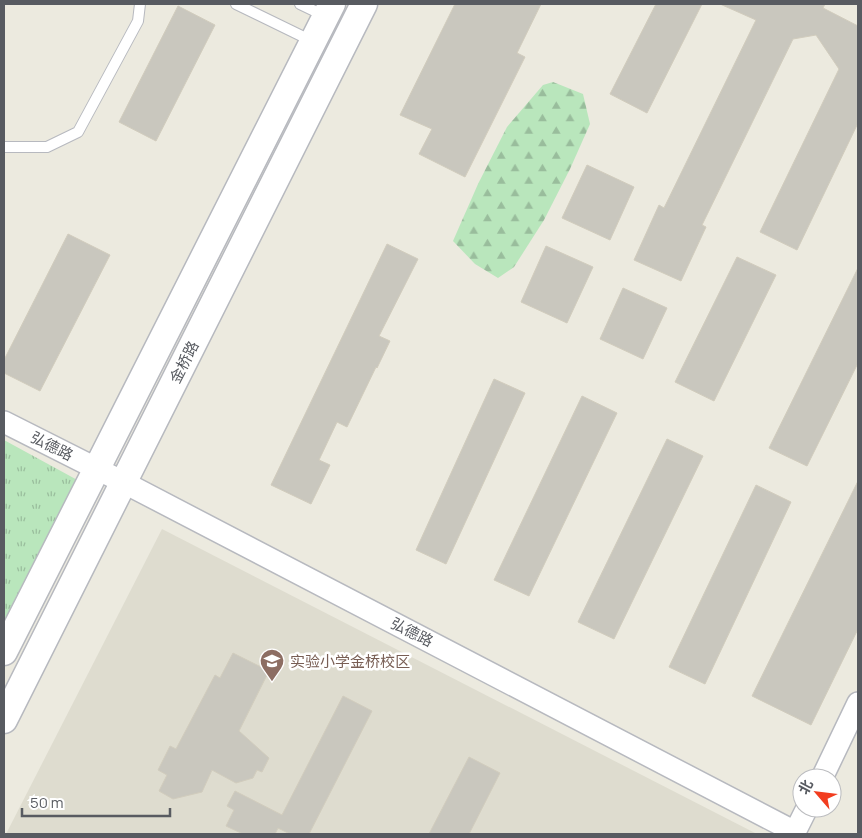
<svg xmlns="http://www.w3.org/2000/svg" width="862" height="838" font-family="Manrope,'Noto Sans SC',sans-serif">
  <defs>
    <pattern id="grass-tufts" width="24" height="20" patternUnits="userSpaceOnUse" patternTransform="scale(1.25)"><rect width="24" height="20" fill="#b9e6bc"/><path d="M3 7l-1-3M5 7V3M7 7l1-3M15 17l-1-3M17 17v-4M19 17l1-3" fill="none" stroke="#99bd9c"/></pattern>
    <pattern id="forest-firs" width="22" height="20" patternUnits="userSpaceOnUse" patternTransform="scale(1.25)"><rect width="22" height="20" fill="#b9e6bc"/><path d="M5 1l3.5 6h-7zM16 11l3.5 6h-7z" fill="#99bd9c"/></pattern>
  </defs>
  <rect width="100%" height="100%" fill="#eceadf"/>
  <!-- education -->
  <path fill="#dedccf" d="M162,529L757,834H6Z"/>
  <!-- grass -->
  <path fill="url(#grass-tufts)" d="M4,440L81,482L4,636Z"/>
  <!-- forest -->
  <path fill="url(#forest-firs)" d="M553,82L583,94L590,124L570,169L544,220L514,267L498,278L475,264L453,241L478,184L507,127L543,85Z"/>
  <!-- building -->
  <g fill="#c9c7be" stroke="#d1ccbd">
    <path d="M455,4H541L517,53L525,57L465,177L419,154L432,129L400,115Z"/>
    <path d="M656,4H702L647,113L610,94Z"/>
    <path d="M720,4H825L823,8L858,26V123L797,250L760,232L839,69L816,35L793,39L702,225L706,227L681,281L634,260L659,205L664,208L756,20Z"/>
    <path d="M178,6L215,25L156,141L119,122Z"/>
    <path d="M587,165L634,187L610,240L562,218Z"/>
    <path d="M68,234L110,255L40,391L4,373V360Z"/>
    <path d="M387,244L418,259L379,336L390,341L377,368L376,367L347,427L337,422L319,460L330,465L311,504L271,485Z"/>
    <path d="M546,246L593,267L567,323L521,302Z"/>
    <path d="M737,257L776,275L714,401L675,382Z"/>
    <path d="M858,268V363L807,466L769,448Z"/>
    <path d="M623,288L667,308L643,359L600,339Z"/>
    <path d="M494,379L525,393L446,564L416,550Z"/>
    <path d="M582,396L617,413L529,596L494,580Z"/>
    <path d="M667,439L703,456L614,639L578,622Z"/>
    <path d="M858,481V629L811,725L752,696Z"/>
    <path d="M756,485L791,502L705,684L669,667Z"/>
    <path d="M233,653L269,671L239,731L269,758L262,772L257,770L253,778L236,783L212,770L202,792L173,799L159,791L167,775L158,770L170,746L176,749L215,675L220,678Z"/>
    <path d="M343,696L372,711L309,834H290L278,828L275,834H243L226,826L234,810L227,806L235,791L282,815Z"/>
    <path d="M469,757L500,773L469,834H429Z"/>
  </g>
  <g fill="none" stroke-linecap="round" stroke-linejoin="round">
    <defs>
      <g id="service">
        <path d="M236,4L312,41"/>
        <path d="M300,4L325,16"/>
        <path d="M4,147H47L78,132L138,21L140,4"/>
      </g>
      <g id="minor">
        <path d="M4,422L123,482L795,832L807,808"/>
        <path d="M822,778L858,703"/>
      </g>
      <g id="tertiary">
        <path d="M4,652L332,4"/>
        <path d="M4,720L364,4"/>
      </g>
    </defs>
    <!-- service casing -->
    <use href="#service" stroke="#b7b9bf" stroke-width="12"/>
    <!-- minor casing -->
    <use href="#minor" stroke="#b7b9bf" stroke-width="24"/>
    <!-- tertiary casing -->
    <use href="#tertiary" stroke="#b7b9bf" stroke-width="29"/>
    <!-- service -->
    <use href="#service" stroke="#fff" stroke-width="10"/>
    <!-- minor -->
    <use href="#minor" stroke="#fff" stroke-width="21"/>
    <!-- tertiary -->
    <use href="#tertiary" stroke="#fff" stroke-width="26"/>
  </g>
  <!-- icons -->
  <defs>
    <symbol id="school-pin" viewBox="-11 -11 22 30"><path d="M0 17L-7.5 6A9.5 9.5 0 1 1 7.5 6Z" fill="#8d6e63" stroke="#fff"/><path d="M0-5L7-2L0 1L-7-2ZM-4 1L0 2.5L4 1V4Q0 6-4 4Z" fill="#fff"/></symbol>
  </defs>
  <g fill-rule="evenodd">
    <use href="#school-pin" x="258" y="647" width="28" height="38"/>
  </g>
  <g text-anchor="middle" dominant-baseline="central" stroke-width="5" stroke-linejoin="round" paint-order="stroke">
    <!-- street labels -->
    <g font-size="15" fill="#585b61" stroke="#fff">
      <text transform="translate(184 362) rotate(-63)">金桥路</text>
      <text transform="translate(52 446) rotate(27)">弘德路</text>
      <text transform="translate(412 632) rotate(27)">弘德路</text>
    </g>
    <!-- education labels -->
    <g font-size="15" fill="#785e54" stroke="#fff" text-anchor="start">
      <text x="290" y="661">实验小学金桥校区</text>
    </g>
  </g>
  <!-- border -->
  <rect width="862" height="838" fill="none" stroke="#585b61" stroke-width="10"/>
  <!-- north arrow -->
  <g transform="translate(817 793) rotate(298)"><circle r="24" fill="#ffffff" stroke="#bcbdc0"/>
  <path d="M0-4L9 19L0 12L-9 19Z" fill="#f23d1f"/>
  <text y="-8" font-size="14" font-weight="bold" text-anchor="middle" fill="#585b61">北</text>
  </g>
  <!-- scale -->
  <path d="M22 808v8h148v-8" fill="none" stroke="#585b61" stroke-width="2.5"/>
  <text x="30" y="808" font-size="15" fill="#585b61" stroke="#ffffff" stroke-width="4" paint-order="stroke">50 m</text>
</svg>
